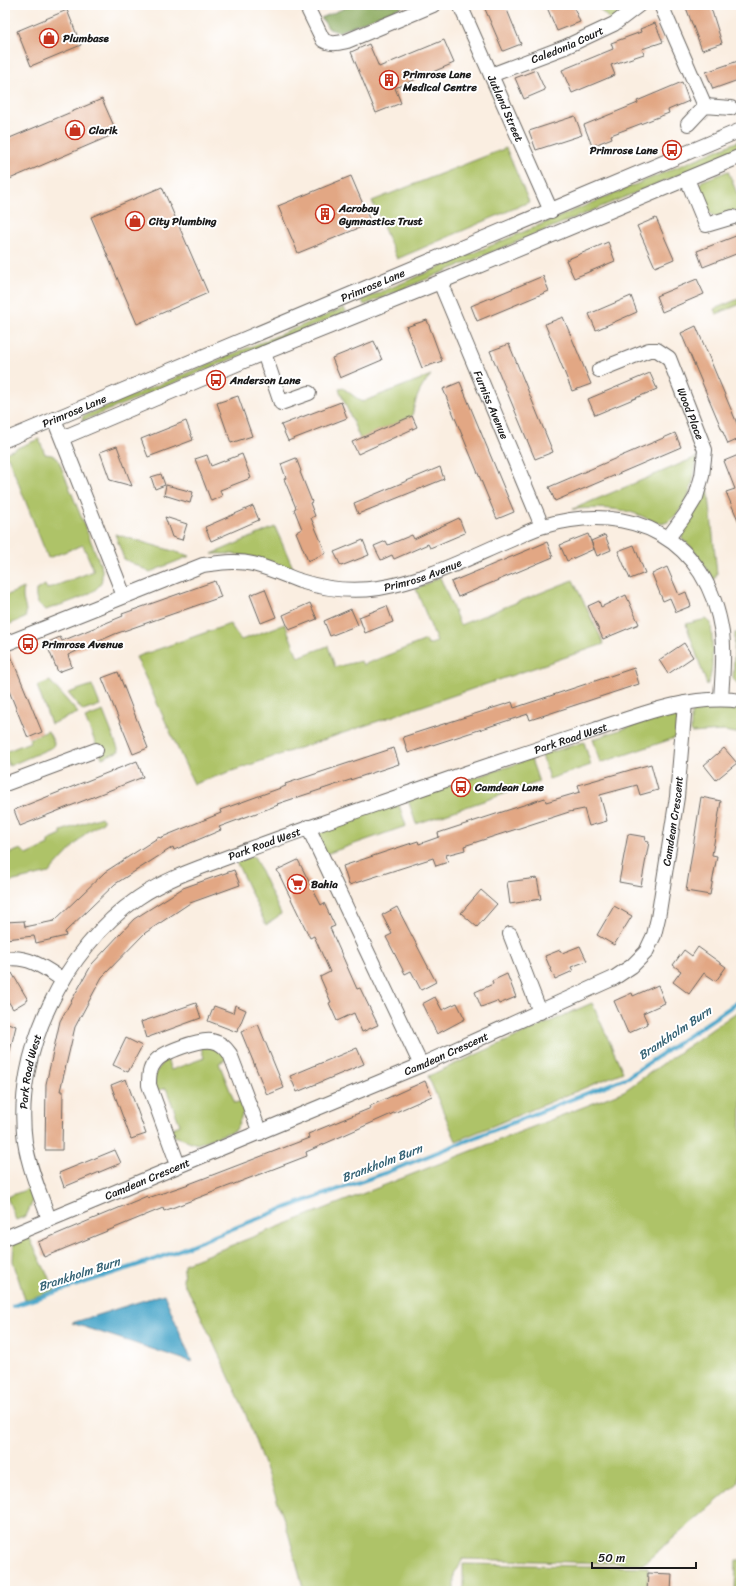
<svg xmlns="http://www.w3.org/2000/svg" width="746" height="1596" font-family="Sriracha,sans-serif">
  <rect width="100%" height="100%" fill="#fff"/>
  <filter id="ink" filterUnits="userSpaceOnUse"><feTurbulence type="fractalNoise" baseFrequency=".025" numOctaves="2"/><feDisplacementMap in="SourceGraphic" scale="8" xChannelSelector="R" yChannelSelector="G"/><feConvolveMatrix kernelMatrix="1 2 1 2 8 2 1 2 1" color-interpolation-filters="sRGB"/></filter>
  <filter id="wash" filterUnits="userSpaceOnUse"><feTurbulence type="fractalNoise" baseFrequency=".012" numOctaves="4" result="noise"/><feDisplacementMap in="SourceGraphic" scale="16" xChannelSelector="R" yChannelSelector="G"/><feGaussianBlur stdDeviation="0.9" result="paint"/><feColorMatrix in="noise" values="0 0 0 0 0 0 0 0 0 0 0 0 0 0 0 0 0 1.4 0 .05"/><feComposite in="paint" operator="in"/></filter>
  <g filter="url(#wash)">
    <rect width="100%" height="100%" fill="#faeee1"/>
    <!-- green -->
    <g fill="#aec368" stroke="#657042">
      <path d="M595,5H639L614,24Z"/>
      <path d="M741,140V149L364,305L362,300Z"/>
      <path d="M506,148L529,202L397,259L372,201Z"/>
      <path d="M728,171L741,203V209L715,217C706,212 699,195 699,185L702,181Z"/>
      <path d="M741,298V304L716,314L714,309Z"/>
      <path d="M344,308L346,312L82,421L83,416Z"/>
      <path d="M431,375C420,388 415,399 412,416L360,439L339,389L343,388L362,402Z"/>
      <path d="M39,439L45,454L52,455L58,459L102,569C102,576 103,582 98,587C89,597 59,605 46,610C37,605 35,600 36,590L45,585L47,589L94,571L83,545L48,558L8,457L5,458V453Z"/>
      <path d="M697,457C694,478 691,500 675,516C672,518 669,522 665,523C655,525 648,518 639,515C619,507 594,508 573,509Z"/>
      <path d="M708,486L717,574L714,580L693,549L682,539V532L700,504Z"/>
      <path d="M275,527L294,570C261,558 248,553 212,554Z"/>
      <path d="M115,534L190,556L150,572L124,559Z"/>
      <path d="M440,577L460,625L573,580L604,644L194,784L136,657L230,624L241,640L285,624L298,657L328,646L335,667L361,661L363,665L426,640L428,645L437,642L416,589Z"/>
      <path d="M24,588C20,602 29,608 25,618L5,626V596Z"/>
      <path d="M706,619L711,623C712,637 715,674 707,685L686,624Z"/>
      <path d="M735,633H741V687L733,679Z"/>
      <path d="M50,681L78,713L51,724L37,686Z"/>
      <path d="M92,685L100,705L83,711L68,693Z"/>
      <path d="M711,707L741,709V734L724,731L691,733V716L693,710Z"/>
      <path d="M103,711L119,751L102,758L85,718Z"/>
      <path d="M667,714L677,716L679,725L678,737L600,763L593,739Z"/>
      <path d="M48,731L54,743L53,747L9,766L5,752L30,742L29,739Z"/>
      <path d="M584,742L591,765L549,779L542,755Z"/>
      <path d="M531,759L539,782L416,824L408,800Z"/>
      <path d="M398,802L406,826L326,854L318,839L322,828Z"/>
      <path d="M101,817L104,821L86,833L49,873L5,883V855L21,849L27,855L48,845V841L61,835V831Z"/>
      <path d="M254,856L281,914L266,925L236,861Z"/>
      <path d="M592,1003L623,1072L456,1141L428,1076Z"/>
      <path d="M741,1009V1424L738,1483L643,1564L463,1559L454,1574V1591H304L286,1525L243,1407L194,1301L183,1282L184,1264L624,1091Z"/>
      <path d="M201,1047L219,1048L227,1059L219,1063L235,1103L244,1100L246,1105L236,1130L197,1144L172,1135L170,1129L180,1125L166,1088L157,1091C151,1074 156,1071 167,1059L171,1070L204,1058Z"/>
      <path d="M28,1189L33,1201L26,1216L16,1220L7,1197Z"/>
      <path d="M28,1235L55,1290L25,1300L13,1261L14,1241Z"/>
      <path d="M736,1560H741V1591H735Z"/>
      <path d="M463,1564L648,1567L647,1591H463Z"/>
    </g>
    <!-- forest -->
    <path fill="#8aa95c" stroke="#53623c" d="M352,5H406L338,32L329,29L321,18Z"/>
    <!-- water -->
    <path fill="#4da8cb" stroke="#346274" d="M164,1294L192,1362L72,1323Z"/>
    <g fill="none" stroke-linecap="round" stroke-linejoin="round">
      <!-- stream -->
      <path stroke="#4da8cb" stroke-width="4" d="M13,1306L156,1259L285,1208L385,1173L628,1077L741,1000"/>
    </g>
    <g id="blocks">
      <!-- building -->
      <g fill="#e2a784">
        <path d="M493,5H505L521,44L503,51L485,9Z"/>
        <path d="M546,5H573L580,22L557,31Z"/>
        <path d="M685,5H710L722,43L702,50Z"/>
        <path d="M67,10L81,45L31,66L17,31Z"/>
        <path d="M655,23L663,42L642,49L644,54L611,65L615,75L572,93L562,70L613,49L611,43L641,32L640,29Z"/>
        <path d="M444,40L454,63L395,88L401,103L376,113L351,52L369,44L379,67Z"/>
        <path d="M741,60V79L713,89L706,72Z"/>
        <path d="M536,70L545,90L524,99L515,78Z"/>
        <path d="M682,82L689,101L668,110L669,113L611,135L612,138L592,146L584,125L638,103L637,101Z"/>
        <path d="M102,99L117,133L5,181V140Z"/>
        <path d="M575,116L582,135L536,150L529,131Z"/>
        <path d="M351,176L371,223L298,253L278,206Z"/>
        <path d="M162,187L208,293L137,324L91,217Z"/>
        <path d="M656,218L674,259L655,267L637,226Z"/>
        <path d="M741,234V252L703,267L697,251Z"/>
        <path d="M608,242L615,261L574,278L566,260Z"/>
        <path d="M543,276L549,291L477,321L471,306Z"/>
        <path d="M697,279L704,294L662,312L656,296Z"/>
        <path d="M631,296L637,312L596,330L589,314Z"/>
        <path d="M563,317L591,384L572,391L545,324Z"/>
        <path d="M427,320L442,361L422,368L406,327Z"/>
        <path d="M696,326L741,433V438L728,444L681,333Z"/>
        <path d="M374,341L382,360L340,378L332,358Z"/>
        <path d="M509,344L553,452L535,459L490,351Z"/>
        <path d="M650,373L657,389L595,415L588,399Z"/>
        <path d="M460,382L514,512L497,519L443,389Z"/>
        <path d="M238,396L252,436L231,443L217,403Z"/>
        <path d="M341,402L347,418L288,441L281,425Z"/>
        <path d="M412,416L417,427L358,454L352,442Z"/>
        <path d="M186,421L193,440L148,457L141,439Z"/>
        <path d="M675,433L681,447L555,501L549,487Z"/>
        <path d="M117,446L127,473L132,486L110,480L100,452Z"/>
        <path d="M242,454L251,478L220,490L222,496L211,501L195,459L207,455L211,466Z"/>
        <path d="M741,454V527L726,492L735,489L724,461Z"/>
        <path d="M296,458L301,471L300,472L312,502L310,503L315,516L311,518L326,553L308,561L296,532L302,529L294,509L296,508L284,479L286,478L281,464Z"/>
        <path d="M440,467L444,479L358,514L354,503Z"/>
        <path d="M161,474L165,485L155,489L151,477Z"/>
        <path d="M166,485L193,492L190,503L164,495Z"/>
        <path d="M253,506L259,520L211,541L205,527Z"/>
        <path d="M165,517L187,524L182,540L172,537Z"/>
        <path d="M459,518L465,533L430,548L428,544L394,559L392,555L381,560L374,546L386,541L388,545L412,535L414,539Z"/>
        <path d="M588,534L594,549L567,561L560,545Z"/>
        <path d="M605,535L611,550L597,556L591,541Z"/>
        <path d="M363,540L369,555L341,566L334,552Z"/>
        <path d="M547,542L553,557L458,597L451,582Z"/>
        <path d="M634,545L645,573L630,579L618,551Z"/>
        <path d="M667,567L679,595L686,592L691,606L676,612L670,598L663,601L652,574Z"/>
        <path d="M215,581L221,597L115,634L68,655L72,667L58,672L46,643L60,637L62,641L123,616L122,614Z"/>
        <path d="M265,589L276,617L261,623L250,595Z"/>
        <path d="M626,595L639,624L603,639L588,606L599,601L601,607Z"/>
        <path d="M310,603L317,619L289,630L283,615Z"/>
        <path d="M387,606L393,622L365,633L359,617Z"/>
        <path d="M351,609L358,625L330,636L324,621Z"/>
        <path d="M684,643L693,657L668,674L659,660Z"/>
        <path d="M9,651L42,732L28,738L5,681V652Z"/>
        <path d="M634,668L639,684L530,720L528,714L408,753L403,737L512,702L514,708Z"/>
        <path d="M118,672L148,748L133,754L102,678Z"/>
        <path d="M394,748L399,764L277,804L278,805L219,827L221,830L174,850L173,847L115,884L65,932L66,936L36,943L34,936L5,939V922L24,921L25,927L54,921L105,872L159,837L160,838L221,813L220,810L286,786L285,784Z"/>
        <path d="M724,748L737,763L716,780L704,765Z"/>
        <path d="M137,761L143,777L20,826L14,810Z"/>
        <path d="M651,764L658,790L640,795L637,785L600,795L607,821L589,826L584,809L569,812L464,846L465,850L446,855L448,862L436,866L433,858L349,885L343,866L418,841L419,844L439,837L438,833L545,798L546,802L580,792L578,785Z"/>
        <path d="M701,797L721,801L712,855L717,856L710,895L686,891Z"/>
        <path d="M628,834L646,837L645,841L649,842L641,886L619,882Z"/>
        <path d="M298,860L321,905L324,903L335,926L330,928L357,989L360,988L378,1025L362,1032L354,1013L337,1021L329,1003L331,1002L320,977L330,972L314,936L310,938L277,870Z"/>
        <path d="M234,870L240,885L190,903L145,933L102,977L75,1027L60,1091H63L62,1150H45L46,1084L60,1021L92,964L134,919L183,888Z"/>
        <path d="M537,878L541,899L510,904L507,882Z"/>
        <path d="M481,890L497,904L477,927L461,913Z"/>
        <path d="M614,906L632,916L614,945L597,935Z"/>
        <path d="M397,907L436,982L421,990L411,971L405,974L386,937L392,934L382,915Z"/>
        <path d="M580,946L587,961L571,967L573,971L555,979L545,956L560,950L562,953Z"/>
        <path d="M698,947L726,967L716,981L704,973L689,994L673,982L681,971L673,965L684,950L692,956Z"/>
        <path d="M12,973L28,1000L13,1009L5,996V978Z"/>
        <path d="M507,974L516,997L499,1004L497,1001L481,1007L475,992L493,984L492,981Z"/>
        <path d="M658,985L665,1003L643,1013L648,1024L628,1033L614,1001L632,993L633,996Z"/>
        <path d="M435,997L442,1010L457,1003L465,1019L437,1034L422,1004Z"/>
        <path d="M196,1003L201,1018L146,1038L141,1022Z"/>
        <path d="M235,1005L246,1010L237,1032L208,1021L214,1006L233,1013Z"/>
        <path d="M5,1022L16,1026L8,1059L5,1058Z"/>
        <path d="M258,1024L284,1088L267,1095L241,1032Z"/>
        <path d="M126,1038L142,1046L128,1072L113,1065Z"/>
        <path d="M357,1048L364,1064L297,1092L290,1076Z"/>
        <path d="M126,1079L146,1134L131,1139L111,1085Z"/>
        <path d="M425,1081L432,1096L306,1152L307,1156L164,1211L163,1208L44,1257L38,1242L147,1196L148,1198L189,1184L309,1138L308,1134L371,1108L370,1106Z"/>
        <path d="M115,1150L121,1163L64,1187L59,1173Z"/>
        <path d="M648,1573L672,1574L671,1591H647Z"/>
      </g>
    </g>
  </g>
  <g filter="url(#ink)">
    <use href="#blocks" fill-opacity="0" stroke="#6a6661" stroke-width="1"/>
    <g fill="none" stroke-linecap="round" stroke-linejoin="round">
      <defs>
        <g id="street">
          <path d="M306,5L323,40C331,45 338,43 347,41L433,5"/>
          <path id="s1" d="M460,5L551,211"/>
          <path d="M661,5L705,106"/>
          <path id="s2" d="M491,75L565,47L614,24L639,5"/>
          <path d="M688,124L705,106L731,108"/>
          <path d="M687,179L706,225L733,217"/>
          <path id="s3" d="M440,282L542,526"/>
          <path d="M264,353L281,403L309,393"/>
          <path id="s4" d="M599,370L649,350H657L669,358L705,450L702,476L696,497L685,515L668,538"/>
          <path d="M54,419L124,596"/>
          <path d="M62,438L244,361L440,282L741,156"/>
          <path id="s5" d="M5,440L741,130"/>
          <path id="s6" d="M5,644L203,565C220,563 236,560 253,564C269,568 284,575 300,581C325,589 353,592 379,588C424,581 466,559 508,541C520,536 532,529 544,526C632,500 708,539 722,633C725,655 722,678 721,699"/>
          <path d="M5,784L96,750"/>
          <path d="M308,827L421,1065"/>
          <path d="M510,934L540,1012"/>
          <path d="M5,959C28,955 45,968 63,980"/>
          <path d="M178,1165L149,1085C149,1077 149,1069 155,1062C162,1052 200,1039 212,1041C221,1043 225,1047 230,1054L260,1133"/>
          <path id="s7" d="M49,1219C40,1194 29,1168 25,1142C13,1053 65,948 138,898C170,876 208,865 244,851C317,824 392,799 466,773C509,759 552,744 595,730C641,714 692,694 741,701"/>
          <path id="s8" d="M5,1238L421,1065L614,978L632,966L646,952L654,935L658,918L677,797L685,703"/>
        </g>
      </defs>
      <!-- street casing -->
      <use href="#street" stroke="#6a6661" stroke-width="16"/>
      <!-- street -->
      <use href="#street" stroke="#fff" stroke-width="14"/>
    </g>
  </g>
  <!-- icons -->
  <defs>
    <symbol id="shop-ring" viewBox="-11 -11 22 22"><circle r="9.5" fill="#fff" stroke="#c8321e" stroke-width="1.5"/><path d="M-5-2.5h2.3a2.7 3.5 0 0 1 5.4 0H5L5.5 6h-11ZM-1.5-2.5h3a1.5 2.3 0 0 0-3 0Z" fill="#c8321e"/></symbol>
    <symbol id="building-ring" viewBox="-11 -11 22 22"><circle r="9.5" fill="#fff" stroke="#c8321e" stroke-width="1.5"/><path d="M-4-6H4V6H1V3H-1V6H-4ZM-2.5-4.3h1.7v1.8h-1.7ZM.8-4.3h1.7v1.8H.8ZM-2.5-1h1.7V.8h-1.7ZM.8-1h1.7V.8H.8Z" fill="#c8321e"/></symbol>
    <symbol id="bus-ring" viewBox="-11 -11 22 22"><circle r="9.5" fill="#fff" stroke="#c8321e" stroke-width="1.5"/><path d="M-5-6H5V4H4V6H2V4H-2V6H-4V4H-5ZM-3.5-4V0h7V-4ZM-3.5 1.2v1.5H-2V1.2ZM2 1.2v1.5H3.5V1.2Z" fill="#c8321e"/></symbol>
    <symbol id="supermarket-ring" viewBox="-11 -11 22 22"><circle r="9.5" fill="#fff" stroke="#c8321e" stroke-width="1.5"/><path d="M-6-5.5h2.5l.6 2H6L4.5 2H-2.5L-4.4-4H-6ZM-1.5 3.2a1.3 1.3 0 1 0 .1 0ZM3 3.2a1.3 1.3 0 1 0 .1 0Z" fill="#c8321e"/></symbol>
  </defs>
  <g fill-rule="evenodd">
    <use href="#shop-ring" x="38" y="27" width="22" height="22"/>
    <use href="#building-ring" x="378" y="69" width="22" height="22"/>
    <use href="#shop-ring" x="64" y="119" width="22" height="22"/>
    <use href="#bus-ring" x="661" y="139" width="22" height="22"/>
    <use href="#building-ring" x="314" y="203" width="22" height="22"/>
    <use href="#shop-ring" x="124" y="210" width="22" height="22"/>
    <use href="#bus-ring" x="205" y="369" width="22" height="22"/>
    <use href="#bus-ring" x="17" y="633" width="22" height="22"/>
    <use href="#bus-ring" x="450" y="776" width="22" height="22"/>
    <use href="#supermarket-ring" x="286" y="873" width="22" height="22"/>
  </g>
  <g text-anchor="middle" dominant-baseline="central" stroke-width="4" stroke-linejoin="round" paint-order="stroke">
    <!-- poi labels -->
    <g font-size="11" font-weight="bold" fill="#1c1c1c" stroke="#fff" text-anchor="start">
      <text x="63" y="38">Plumbase</text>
      <text x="403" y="74">Primrose Lane<tspan x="403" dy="13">Medical Centre</tspan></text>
      <text x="89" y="130">Clarik</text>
      <text x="658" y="150" text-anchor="end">Primrose Lane</text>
      <text x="339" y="208">Acrobay<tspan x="339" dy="13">Gymnastics Trust</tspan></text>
      <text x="149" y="221">City Plumbing</text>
      <text x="230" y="380">Anderson Lane</text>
      <text x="42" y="644">Primrose Avenue</text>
      <text x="475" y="787">Camdean Lane</text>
      <text x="311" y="884">Bahia</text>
    </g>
    <!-- street labels -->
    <g font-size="11" fill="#1c1c1c" stroke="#fff">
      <text stroke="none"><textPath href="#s2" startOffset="82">Caledonia Court</textPath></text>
      <text stroke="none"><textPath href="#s1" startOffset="113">Jutland Street</textPath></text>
      <text stroke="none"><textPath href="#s5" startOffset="399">Primrose Lane</textPath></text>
      <text stroke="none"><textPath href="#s3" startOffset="133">Furniss Avenue</textPath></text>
      <text stroke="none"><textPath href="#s5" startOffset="75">Primrose Lane</textPath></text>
      <text stroke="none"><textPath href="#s4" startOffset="136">Wood Place</textPath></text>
      <text stroke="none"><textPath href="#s6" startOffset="439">Primrose Avenue</textPath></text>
      <text stroke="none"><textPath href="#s7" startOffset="824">Park Road West</textPath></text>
      <text stroke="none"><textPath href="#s8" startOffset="838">Camdean Crescent</textPath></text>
      <text stroke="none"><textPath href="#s7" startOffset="500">Park Road West</textPath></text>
      <text stroke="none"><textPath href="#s8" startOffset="478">Camdean Crescent</textPath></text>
      <text stroke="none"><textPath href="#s7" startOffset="152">Park Road West</textPath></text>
      <text stroke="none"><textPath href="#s8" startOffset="154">Camdean Crescent</textPath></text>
    </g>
    <!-- water labels -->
    <g font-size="12" font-style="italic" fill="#346274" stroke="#fff">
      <text transform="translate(675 1033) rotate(-34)">Brankholm Burn</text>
      <text transform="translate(382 1163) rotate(-21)">Brankholm Burn</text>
      <text transform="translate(79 1274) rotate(-18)">Brankholm Burn</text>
    </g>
  </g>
  <!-- margin -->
  <rect width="746" height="1596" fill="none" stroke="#fff" stroke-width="20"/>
  <!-- scale -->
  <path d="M592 1562v6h104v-6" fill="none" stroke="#1c1c1c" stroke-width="2"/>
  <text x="598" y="1562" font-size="12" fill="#1c1c1c" stroke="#ffffff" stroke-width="3" paint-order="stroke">50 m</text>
</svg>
